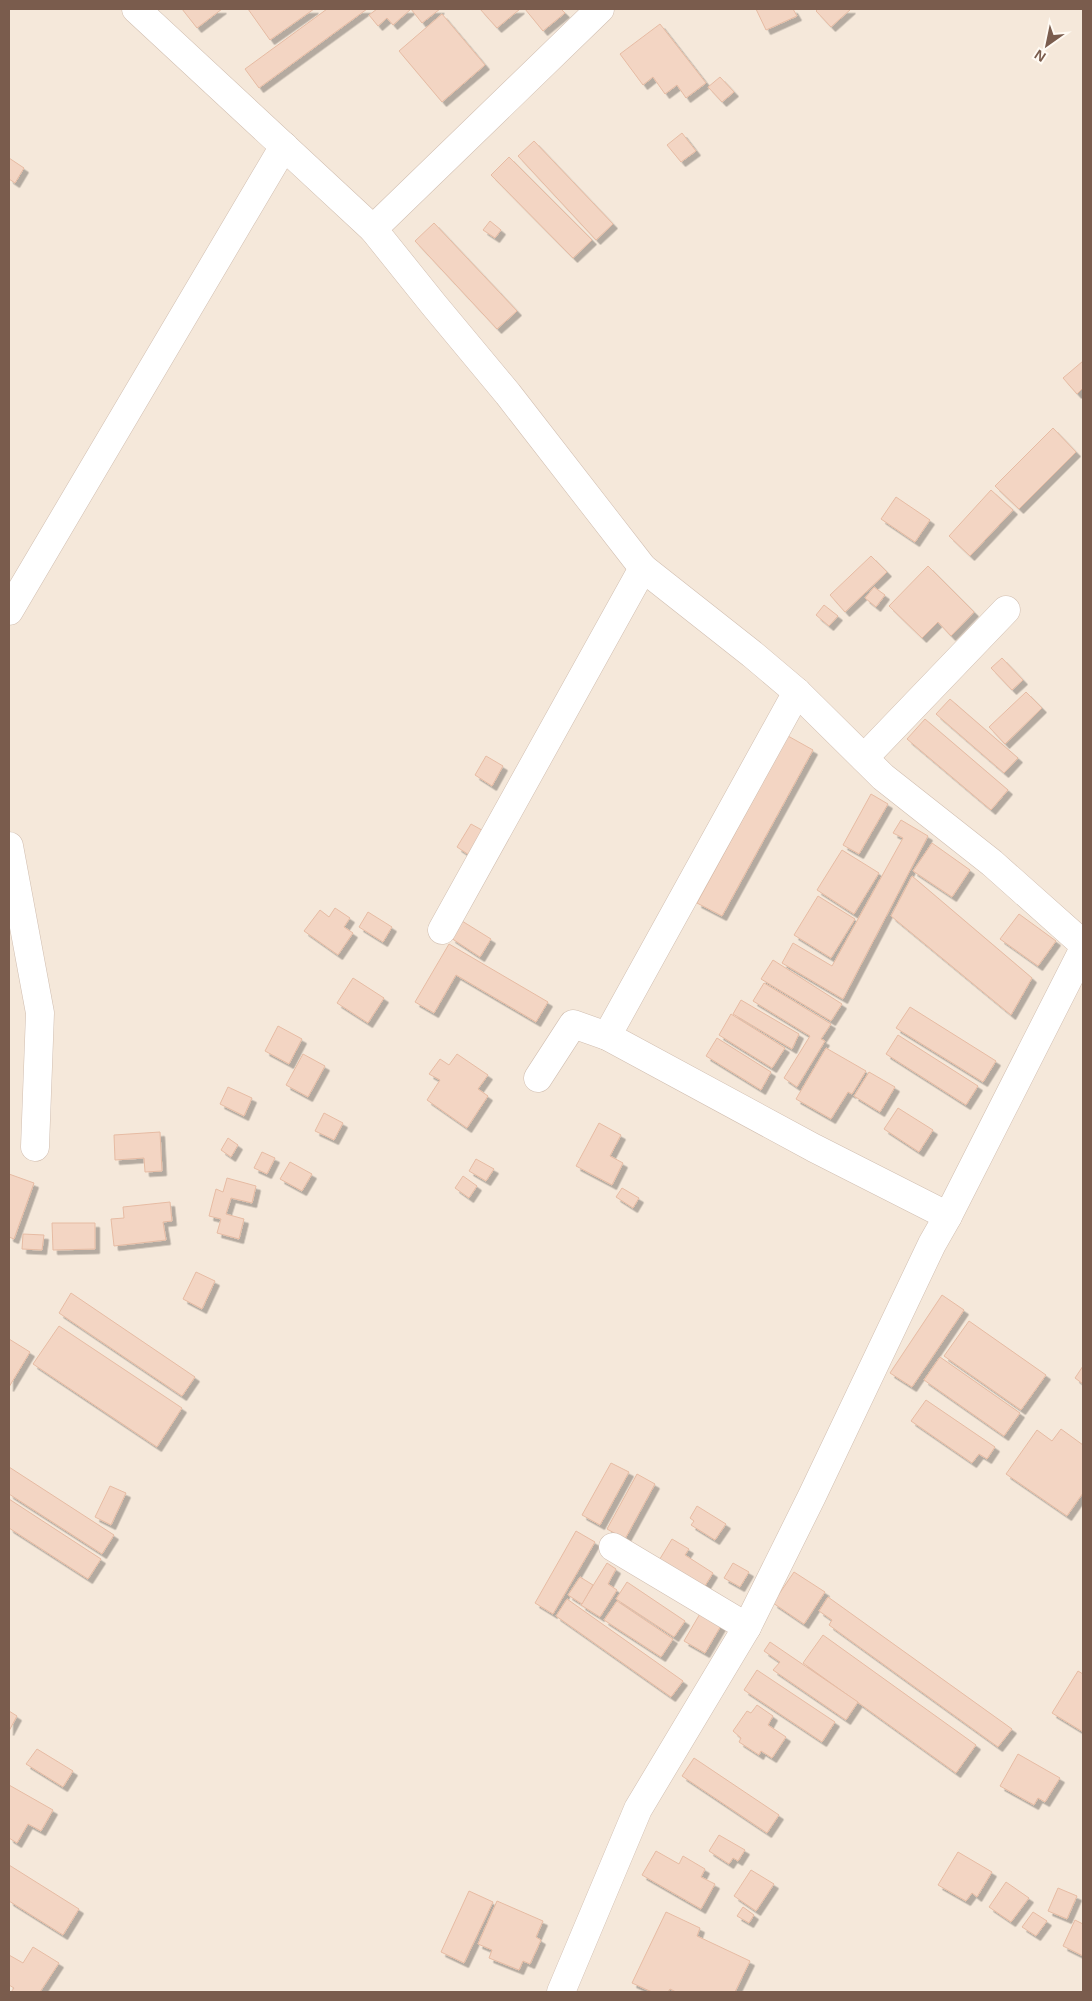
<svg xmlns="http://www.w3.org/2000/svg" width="1092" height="2001" font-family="Arial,sans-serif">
  <defs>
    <filter id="shadow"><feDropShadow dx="4.5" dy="4.5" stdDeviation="0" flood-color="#0004"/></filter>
  </defs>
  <rect width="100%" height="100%" fill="#fdf6ec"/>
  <!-- residential -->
  <rect fill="#f5e8da" x="9" y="9" width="1074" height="1983"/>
  <!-- building -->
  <g fill="#f3d5c3" stroke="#e6bba3" filter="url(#shadow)">
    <path d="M182,9H222L197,28Z"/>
    <path d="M248,9H314L270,40Z"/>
    <path d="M327,9H367L259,88L245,69Z"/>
    <path d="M377,9H440L422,23L411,9L393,25L387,18L378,26L369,15Z"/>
    <path d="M480,9H520L497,28Z"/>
    <path d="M525,9H561L565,13L543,31Z"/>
    <path d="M756,9H793L797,16L766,30Z"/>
    <path d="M818,9H851L831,27L816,11Z"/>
    <path d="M442,14L485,65L442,102L399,51Z"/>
    <path d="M660,24L706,83L686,98L677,85L665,94L653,77L643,85L620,54Z"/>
    <path d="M720,77L734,92L722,102L708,87Z"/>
    <path d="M682,133L696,151L681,162L667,145Z"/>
    <path d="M534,141L613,224L596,240L518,156Z"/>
    <path d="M509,157L592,240L573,258L491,175Z"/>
    <path d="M9,158L24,168L15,183L9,179Z"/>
    <path d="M490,221L501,230L495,238L483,230Z"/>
    <path d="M434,223L517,311L497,329L415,241Z"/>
    <path d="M1083,361V388L1077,394L1063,378Z"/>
    <path d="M1053,428L1076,452L1019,509L995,486Z"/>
    <path d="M991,490L1013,510L970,556L949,536Z"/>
    <path d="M896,497L930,520L915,542L881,519Z"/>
    <path d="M871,556L887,572L845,612L830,595Z"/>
    <path d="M928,566L974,612L951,636L938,622L922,638L889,606Z"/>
    <path d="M874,587L885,595L876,607L865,598Z"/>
    <path d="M824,605L838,616L829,626L816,615Z"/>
    <path d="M1002,658L1023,680L1012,690L991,668Z"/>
    <path d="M1026,692L1042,708L1005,744L989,727Z"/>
    <path d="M950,699L1018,758L1004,773L936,714Z"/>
    <path d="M925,719L1008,790L991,810L907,739Z"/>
    <path d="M788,736L813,750L722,916L697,903Z"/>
    <path d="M486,756L503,766L492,786L475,775Z"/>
    <path d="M871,794L888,804L859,854L843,845Z"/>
    <path d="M901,820L928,836L843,999L782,963L793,943L832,966L903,838L893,833Z"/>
    <path d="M471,824L489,834L475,859L457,847Z"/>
    <path d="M932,843L970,870L952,897L913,871Z"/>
    <path d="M842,850L879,873L854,914L817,890Z"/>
    <path d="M912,876L1032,978L1011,1015L891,916Z"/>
    <path d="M818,896L855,919L831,958L794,935Z"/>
    <path d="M335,908L350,918L344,927L353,933L338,955L304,931L320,910L329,917Z"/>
    <path d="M368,912L392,927L383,942L359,927Z"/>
    <path d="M1019,914L1056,941L1038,966L1000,939Z"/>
    <path d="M462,921L491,939L480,957L451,938Z"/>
    <path d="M449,944L548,1002L536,1022L456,975L434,1013L415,1002Z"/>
    <path d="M773,960L842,1004L831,1021L761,979Z"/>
    <path d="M353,978L384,998L368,1023L337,1003Z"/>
    <path d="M764,983L831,1024L821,1039L825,1041L797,1087L784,1078L810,1036L753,1001Z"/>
    <path d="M741,1000L799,1034L792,1049L733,1014Z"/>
    <path d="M910,1007L996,1061L983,1082L896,1028Z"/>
    <path d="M731,1014L785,1048L772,1068L719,1035Z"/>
    <path d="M278,1026L302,1039L289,1064L265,1051Z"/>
    <path d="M898,1035L978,1086L966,1105L886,1054Z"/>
    <path d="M717,1038L771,1072L761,1090L706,1056Z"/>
    <path d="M826,1048L866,1071L852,1094L848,1092L831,1119L796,1099Z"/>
    <path d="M303,1054L325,1066L308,1097L286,1085Z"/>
    <path d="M457,1054L488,1075L478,1089L488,1096L467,1128L427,1100L440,1080L429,1074L440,1059L449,1065Z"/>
    <path d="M869,1072L895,1087L880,1112L854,1096Z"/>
    <path d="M228,1087L252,1098L244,1116L220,1104Z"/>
    <path d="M898,1108L933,1130L919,1152L884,1129Z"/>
    <path d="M324,1113L343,1123L334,1140L315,1131Z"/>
    <path d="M599,1123L621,1135L610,1156L623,1163L612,1185L576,1166Z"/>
    <path d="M160,1132L162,1171L145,1172L144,1158L115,1160L114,1135Z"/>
    <path d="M228,1138L238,1145L231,1157L221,1150Z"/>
    <path d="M262,1152L275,1158L267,1174L254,1168Z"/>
    <path d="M476,1159L494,1169L486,1181L469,1171Z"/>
    <path d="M290,1162L312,1174L302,1191L280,1179Z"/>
    <path d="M9,1174L34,1183L14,1239L9,1237Z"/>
    <path d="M463,1176L477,1186L469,1198L455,1188Z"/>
    <path d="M227,1178L256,1186L252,1203L231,1198L226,1214L244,1219L239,1239L217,1233L221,1219L209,1216L216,1189L223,1192Z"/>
    <path d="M622,1188L639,1198L633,1208L616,1197Z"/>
    <path d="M170,1202L172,1221L163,1222L166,1240L114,1246L111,1219L124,1218L123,1207Z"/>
    <path d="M52,1223H95V1249L53,1250Z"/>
    <path d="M23,1234L44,1235L42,1250L22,1249Z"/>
    <path d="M196,1272L215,1281L202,1309L183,1299Z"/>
    <path d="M71,1293L195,1377L182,1396L59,1313Z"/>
    <path d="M942,1295L964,1310L912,1387L890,1373Z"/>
    <path d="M969,1321L1046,1375L1021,1410L944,1356Z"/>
    <path d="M59,1326L182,1408L157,1447L33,1364Z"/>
    <path d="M9,1339L30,1352L9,1387Z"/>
    <path d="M940,1357L1020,1413L1004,1436L924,1380Z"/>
    <path d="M1083,1366V1384L1075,1378Z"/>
    <path d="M926,1400L995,1447L987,1459L979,1454L972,1463L911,1421Z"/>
    <path d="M1061,1429L1083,1445V1493L1067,1516L1006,1474L1037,1430L1052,1441Z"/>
    <path d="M611,1463L629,1472L600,1525L582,1515Z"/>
    <path d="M9,1467L114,1535L102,1554L9,1494Z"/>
    <path d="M637,1474L655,1484L625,1539L607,1529Z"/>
    <path d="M110,1486L126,1493L111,1525L95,1517Z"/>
    <path d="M9,1499L101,1559L88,1579L9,1528Z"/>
    <path d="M697,1506L726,1524L715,1540L691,1525L694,1521L690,1518Z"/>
    <path d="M576,1531L595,1542L553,1614L535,1603Z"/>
    <path d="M672,1539L689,1549L685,1555L713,1573L700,1594L655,1567Z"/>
    <path d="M607,1563L616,1569L608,1584L617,1590L600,1617L581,1605Z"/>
    <path d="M733,1563L749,1572L740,1587L724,1578Z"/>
    <path d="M794,1572L825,1592L804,1624L773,1603Z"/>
    <path d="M580,1577L593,1585L582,1604L568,1595Z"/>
    <path d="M627,1582L685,1621L674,1637L616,1599Z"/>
    <path d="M828,1597L1012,1729L998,1747L829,1625L832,1620L819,1611Z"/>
    <path d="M567,1599L683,1681L671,1697L556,1616Z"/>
    <path d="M617,1601L673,1639L661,1657L604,1620Z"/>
    <path d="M701,1612L722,1624L705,1653L684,1641Z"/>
    <path d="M823,1635L976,1745L956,1773L803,1663Z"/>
    <path d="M770,1642L858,1702L846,1720L773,1670L780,1662L764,1651Z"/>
    <path d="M757,1670L835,1722L822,1742L744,1690Z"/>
    <path d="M1078,1671L1083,1674V1732L1052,1713Z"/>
    <path d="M757,1705L773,1716L768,1725L786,1737L772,1758L761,1751L759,1755L739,1742L741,1738L733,1731L747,1711L751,1713Z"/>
    <path d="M9,1711L17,1716L9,1731Z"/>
    <path d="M37,1749L73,1771L63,1787L26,1764Z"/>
    <path d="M1018,1754L1060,1778L1045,1802L1038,1798L1034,1805L1000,1786Z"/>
    <path d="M694,1758L779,1815L767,1833L682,1776Z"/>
    <path d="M9,1785L53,1810L41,1831L28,1824L17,1843L9,1838Z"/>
    <path d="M719,1835L745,1850L738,1861L733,1858L729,1864L709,1851Z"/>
    <path d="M656,1851L679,1864L683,1856L705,1869L701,1877L715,1884L701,1909L642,1875Z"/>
    <path d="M958,1852L992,1872L977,1897L972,1893L966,1901L938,1885Z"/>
    <path d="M9,1865L79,1909L63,1935L9,1901Z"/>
    <path d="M751,1870L774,1884L756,1911L734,1896Z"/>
    <path d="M1006,1882L1029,1898L1011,1922L989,1907Z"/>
    <path d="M1058,1888L1077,1896L1067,1919L1048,1911Z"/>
    <path d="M469,1891L493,1902L464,1963L441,1952Z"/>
    <path d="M497,1901L543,1921L536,1937L541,1940L530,1964L523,1961L519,1970L489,1958L492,1950L478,1944Z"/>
    <path d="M743,1907L754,1915L749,1923L737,1916Z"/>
    <path d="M666,1912L700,1928L697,1936L750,1961L735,1992H676L670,1989L668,1992H652L632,1983Z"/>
    <path d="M1033,1912L1047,1921L1036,1936L1022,1927Z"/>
    <path d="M1075,1920L1083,1924V1956L1063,1946Z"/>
    <path d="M33,1947L59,1963L40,1992H11L14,1988L9,1985V1955L23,1963Z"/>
  </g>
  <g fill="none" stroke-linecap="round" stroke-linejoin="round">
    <defs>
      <g id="minor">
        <path d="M136,9L373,229L600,9"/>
        <path d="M373,229L434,305L508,394L643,568L752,654L797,692L883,777L992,863L1083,944"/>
        <path d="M9,611L284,146"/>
        <path d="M864,758L1006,610"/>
        <path d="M9,846L40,1013L35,1147"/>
        <path d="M442,930L643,568"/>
        <path d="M607,1036L797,692"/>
        <path d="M538,1078L573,1024L607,1036L814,1148L948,1216"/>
        <path d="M613,1547L747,1627"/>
        <path d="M561,1992L638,1809L747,1627L812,1496L932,1244L948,1216L1083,950"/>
      </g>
    </defs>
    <!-- minor casing -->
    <use href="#minor" stroke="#d1beb0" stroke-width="29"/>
    <!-- minor -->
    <use href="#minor" stroke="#fff" stroke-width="28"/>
  </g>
  <!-- border -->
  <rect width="1092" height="2001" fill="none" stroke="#7a5c4d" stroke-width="20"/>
  <!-- north arrow -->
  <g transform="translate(1047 45) rotate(213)" stroke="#fffaf3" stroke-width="4" paint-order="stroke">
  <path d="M0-4L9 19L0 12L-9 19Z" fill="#7a5c4d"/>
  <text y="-8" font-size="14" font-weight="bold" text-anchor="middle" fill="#7a5c4d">N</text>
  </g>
</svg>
